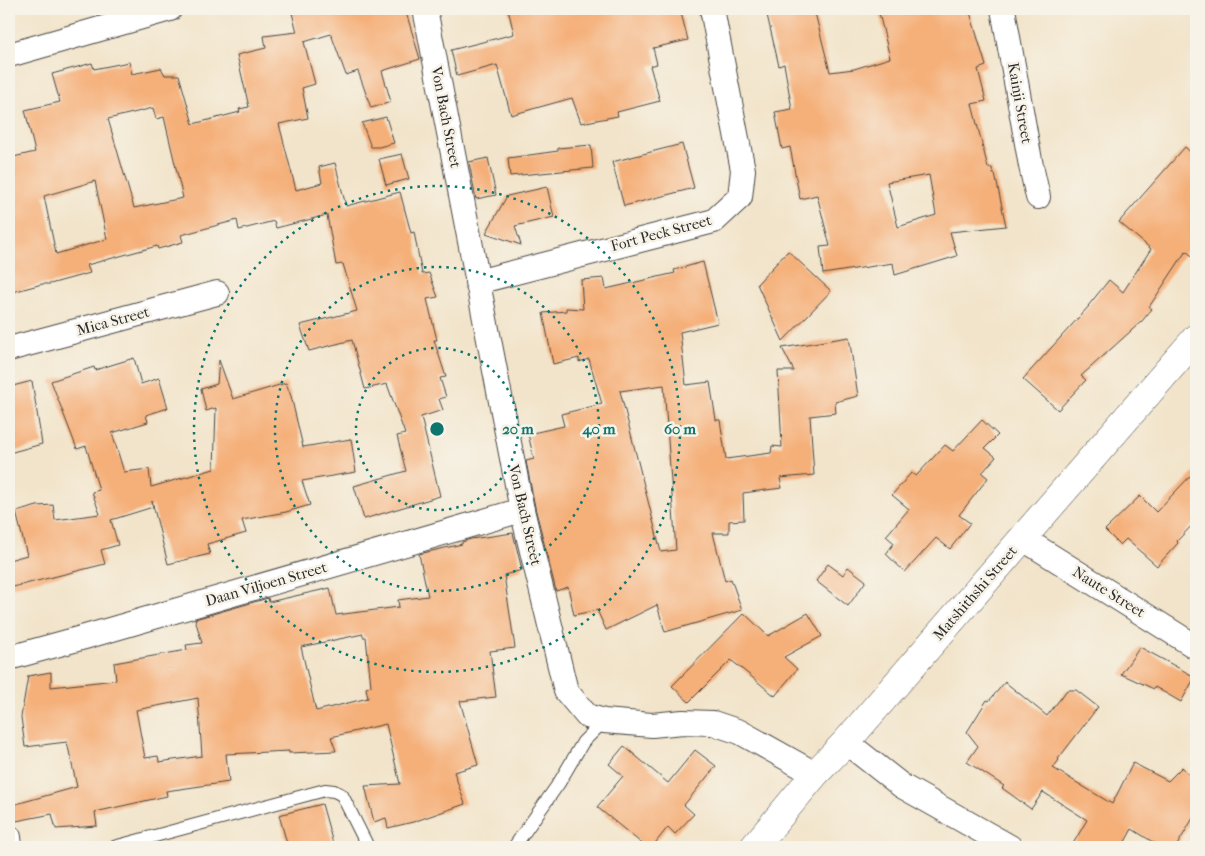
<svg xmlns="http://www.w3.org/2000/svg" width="1205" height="856" font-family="'IM FELL French Canon',serif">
  <rect width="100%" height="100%" fill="#f7f3e8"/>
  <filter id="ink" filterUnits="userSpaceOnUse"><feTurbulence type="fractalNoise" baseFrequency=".02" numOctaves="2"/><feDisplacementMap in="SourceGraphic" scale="10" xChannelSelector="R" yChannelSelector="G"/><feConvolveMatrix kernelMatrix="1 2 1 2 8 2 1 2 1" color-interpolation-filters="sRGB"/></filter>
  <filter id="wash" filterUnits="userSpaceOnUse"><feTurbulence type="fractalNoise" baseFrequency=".0096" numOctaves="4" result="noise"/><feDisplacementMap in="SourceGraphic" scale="20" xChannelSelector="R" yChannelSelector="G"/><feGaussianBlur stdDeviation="1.12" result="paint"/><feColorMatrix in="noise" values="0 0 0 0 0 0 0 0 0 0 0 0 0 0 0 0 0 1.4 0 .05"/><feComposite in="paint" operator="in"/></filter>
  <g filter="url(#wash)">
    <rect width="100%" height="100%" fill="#f2e4ca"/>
    <g id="blocks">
      <!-- building -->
      <g fill="#f5af78" fill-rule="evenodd">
        <path d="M308,9H405L420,59L382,71L391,102L371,108L358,71L346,75L331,34L304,42L315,84L302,88L308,118L279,124L296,190L322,183L319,167L335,163L346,206L400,192L411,233L414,232L422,274L429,273L438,297L427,299L437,340H434L446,377L440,378L446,397L439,399L443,410L421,417L440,496L364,519L354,486L406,471L397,436L405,434L387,384L365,389L352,340L309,351L300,325L357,311L343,264L336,265L327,215L276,228L274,221L239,230L237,220L181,235L183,242L158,249L157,246L87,265L90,273L50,284H42L9,293V158L35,152L25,110L60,102L52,74L92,63L94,69L129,62L132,74L161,68L165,75H179L193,124L240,112L239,109L249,107L237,55L266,48L264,36L297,32L292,13ZM153,108L156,119L164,117L183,198L134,208L108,119ZM95,181L107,239L56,254L44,196Z"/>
        <path d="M508,9H680L688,40L653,48L657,64L650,66L660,101L617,112L618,116L581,123L572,98L511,115L497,65L457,76L451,50L514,34Z"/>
        <path d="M796,9H814L830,72L854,69L890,58L878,9H969L986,66L978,69L986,101L972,104L988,168H992L993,174H995L1006,226L950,232L957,256L895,275L893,263L823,274L820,247L830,246L817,195L800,199L790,147L782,149L775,112L792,109L784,64L779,66L767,15ZM929,175L936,215L898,227L887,182Z"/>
        <path d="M386,117L394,143L379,147H371L362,123Z"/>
        <path d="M682,144L694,188L624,206L612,162Z"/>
        <path d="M591,145L593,168L510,176L508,158L558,151V148Z"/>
        <path d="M1185,147L1196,157V259L1186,251L1149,307L1152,309L1142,321L1081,376L1086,380L1058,410L1023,379L1089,306H1088L1109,280L1123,292L1151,249L1119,222Z"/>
        <path d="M402,154L409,179L386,185L379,159Z"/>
        <path d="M488,158L496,195L476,199L469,162Z"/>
        <path d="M547,187L554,217L515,226L521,245L486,233L507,196Z"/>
        <path d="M788,251L831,291L783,341L757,284Z"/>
        <path d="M703,262L718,323L680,332L686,385L710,382L716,420H720L726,459L771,453L772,446L782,447L778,371H794L782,348L849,337L858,396L835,402L836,413L810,416L814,475L780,478L782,488L743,493L744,520L729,521V533H713L725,581L731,579L742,610L665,632L657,605L606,630L597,610L574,615L568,587L556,591L535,507L526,461L534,459L528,434L564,426L561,414L602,404L589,359L579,362V358L553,364L543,313L566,311V308L583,309L581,280L604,278L606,289L675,273L674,270ZM664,385L676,550L661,552L620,391Z"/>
        <path d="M134,358L141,384L159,378L168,408L146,415L148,422L112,433L124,472L149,469L151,487L214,469L216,408L206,411L201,389L217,384L219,360L233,399L286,383L291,396L303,447L351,439L356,472L302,481L310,505L286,512L242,520L246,533L207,544L210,554L168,564L152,501L153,507L111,520L118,545L101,550L105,564L9,588V560L27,555L16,512L37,506L53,505L55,520L100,514L92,492L99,490L86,446L77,449L51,381L94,367L95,370Z"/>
        <path d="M32,381L42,444L9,453V387Z"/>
        <path d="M982,420L998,435L985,448L996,457L982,473L988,478L959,515L970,523L950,549L936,538L905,572L886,554L894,543L886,536L909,509L892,495L911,473L916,476L945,445L953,451Z"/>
        <path d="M1196,470V521L1177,541L1178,543L1157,566L1126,539L1120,545L1105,530L1140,496L1156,512Z"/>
        <path d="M513,533L522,570L504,575L515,648L490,651L496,697L460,701L478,765L454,772L465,804L413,822L388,828L386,818L374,822L365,786L400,784L386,724L331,737L336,751L289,753V751L226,754L229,782L166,791L167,796L95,812L97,826L56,829L52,814L11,822L9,806L77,787L67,742L25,747L21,717L28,676L51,672V687L116,680L114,663L187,650L186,645L202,643L195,619L268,598L269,602L330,588L336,615L399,607L398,600L428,596L419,554L462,544V542L471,539ZM363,634V637H366L371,686L366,688L368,698L316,711L301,647ZM198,698L202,756L159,762L158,756L145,758L136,710Z"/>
        <path d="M828,564L843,575L848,567L866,581L848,606L816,581Z"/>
        <path d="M744,613L768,636L808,613L822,636L784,657L797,669L775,696L731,660L689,702L672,686Z"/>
        <path d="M1140,647L1195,677L1181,702L1155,687L1154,689L1121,674Z"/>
        <path d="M1005,682L1047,716L1067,690H1076L1098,707L1058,759L1059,760L1053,768L1112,804L1133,763L1168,781L1182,767L1196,782V813L1176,847H1161L1132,829L1122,847H1071L1087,820L1043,792L1031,809L1002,788L1004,786L967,762L978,746L967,732L987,700L989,701Z"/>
        <path d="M624,746L668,783L695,750L716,766L684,805L694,814L675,834L668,827L652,847H646L597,807L623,776L609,764Z"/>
        <path d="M322,804L334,847H288L279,815Z"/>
      </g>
    </g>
  </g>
  <g filter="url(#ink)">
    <use href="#blocks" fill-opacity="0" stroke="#494743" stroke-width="1"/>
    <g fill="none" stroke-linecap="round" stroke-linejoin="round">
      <defs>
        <g id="service">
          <path d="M114,847L325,790L334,791L342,795L368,847"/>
          <path d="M514,847L559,783L583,742L604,721"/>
        </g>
        <g id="minor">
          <path d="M425,9L522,510L566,691L587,716L604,721L652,725L683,722L713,723L740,732L815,774"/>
          <path d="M1003,9L1031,166L1038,197"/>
          <path d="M9,55L170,9"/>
          <path d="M477,282L714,221L740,197L743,170L712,9"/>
          <path d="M9,349L217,293"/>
          <path d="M1022,538L1196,647"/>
          <path d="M9,658L92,635L522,510"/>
          <path d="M846,742L902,786L1010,847"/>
          <path d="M9,837L10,847"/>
        </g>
        <path id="secondary" d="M754,847L815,774L846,742L1196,338"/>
      </defs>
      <!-- service casing -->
      <use href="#service" stroke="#494743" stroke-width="14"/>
      <!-- minor casing -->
      <use href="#minor" stroke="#494743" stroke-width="26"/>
      <!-- secondary casing -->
      <use href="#secondary" stroke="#494743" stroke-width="29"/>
      <!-- service -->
      <use href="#service" stroke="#fff" stroke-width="12"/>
      <!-- minor -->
      <use href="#minor" stroke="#fff" stroke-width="24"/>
      <!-- secondary -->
      <use href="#secondary" stroke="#fff" stroke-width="28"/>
    </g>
  </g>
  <!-- distance rings -->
  <g fill="none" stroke="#0f766e" stroke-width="2.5" stroke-dasharray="2.5 5">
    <circle cx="437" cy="429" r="81"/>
    <circle cx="437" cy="429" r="162"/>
    <circle cx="437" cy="429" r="243"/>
  </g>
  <g text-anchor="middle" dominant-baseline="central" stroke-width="5" stroke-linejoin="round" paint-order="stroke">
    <!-- street labels -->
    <g font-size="15" fill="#2b2b2b" stroke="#f7f3e8">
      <text transform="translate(1020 103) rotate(80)">Kainji Street</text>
      <text transform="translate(446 117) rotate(79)">Von Bach Street</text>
      <text transform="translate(661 233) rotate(-15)">Fort Peck Street</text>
      <text transform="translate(113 321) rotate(-15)">Mica Street</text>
      <text transform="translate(525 515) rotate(77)">Von Bach Street</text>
      <text transform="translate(266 584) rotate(-16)">Daan Viljoen Street</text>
      <text transform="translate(1109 592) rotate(32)">Naute Street</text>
      <text transform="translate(975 593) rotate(-49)">Matshithshi Street</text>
    </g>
  </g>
  <circle cx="437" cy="429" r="8" fill="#0f766e" stroke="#f7f3e8" stroke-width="2.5"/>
  <g font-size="15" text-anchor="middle" font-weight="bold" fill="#0f766e" stroke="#f7f3e8" stroke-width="5" stroke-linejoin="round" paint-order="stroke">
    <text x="518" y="434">20 m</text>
    <text x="599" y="434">40 m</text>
    <text x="680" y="434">60 m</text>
  </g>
  <!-- margin -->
  <rect width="1205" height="856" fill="none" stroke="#f7f3e8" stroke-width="30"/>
</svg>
